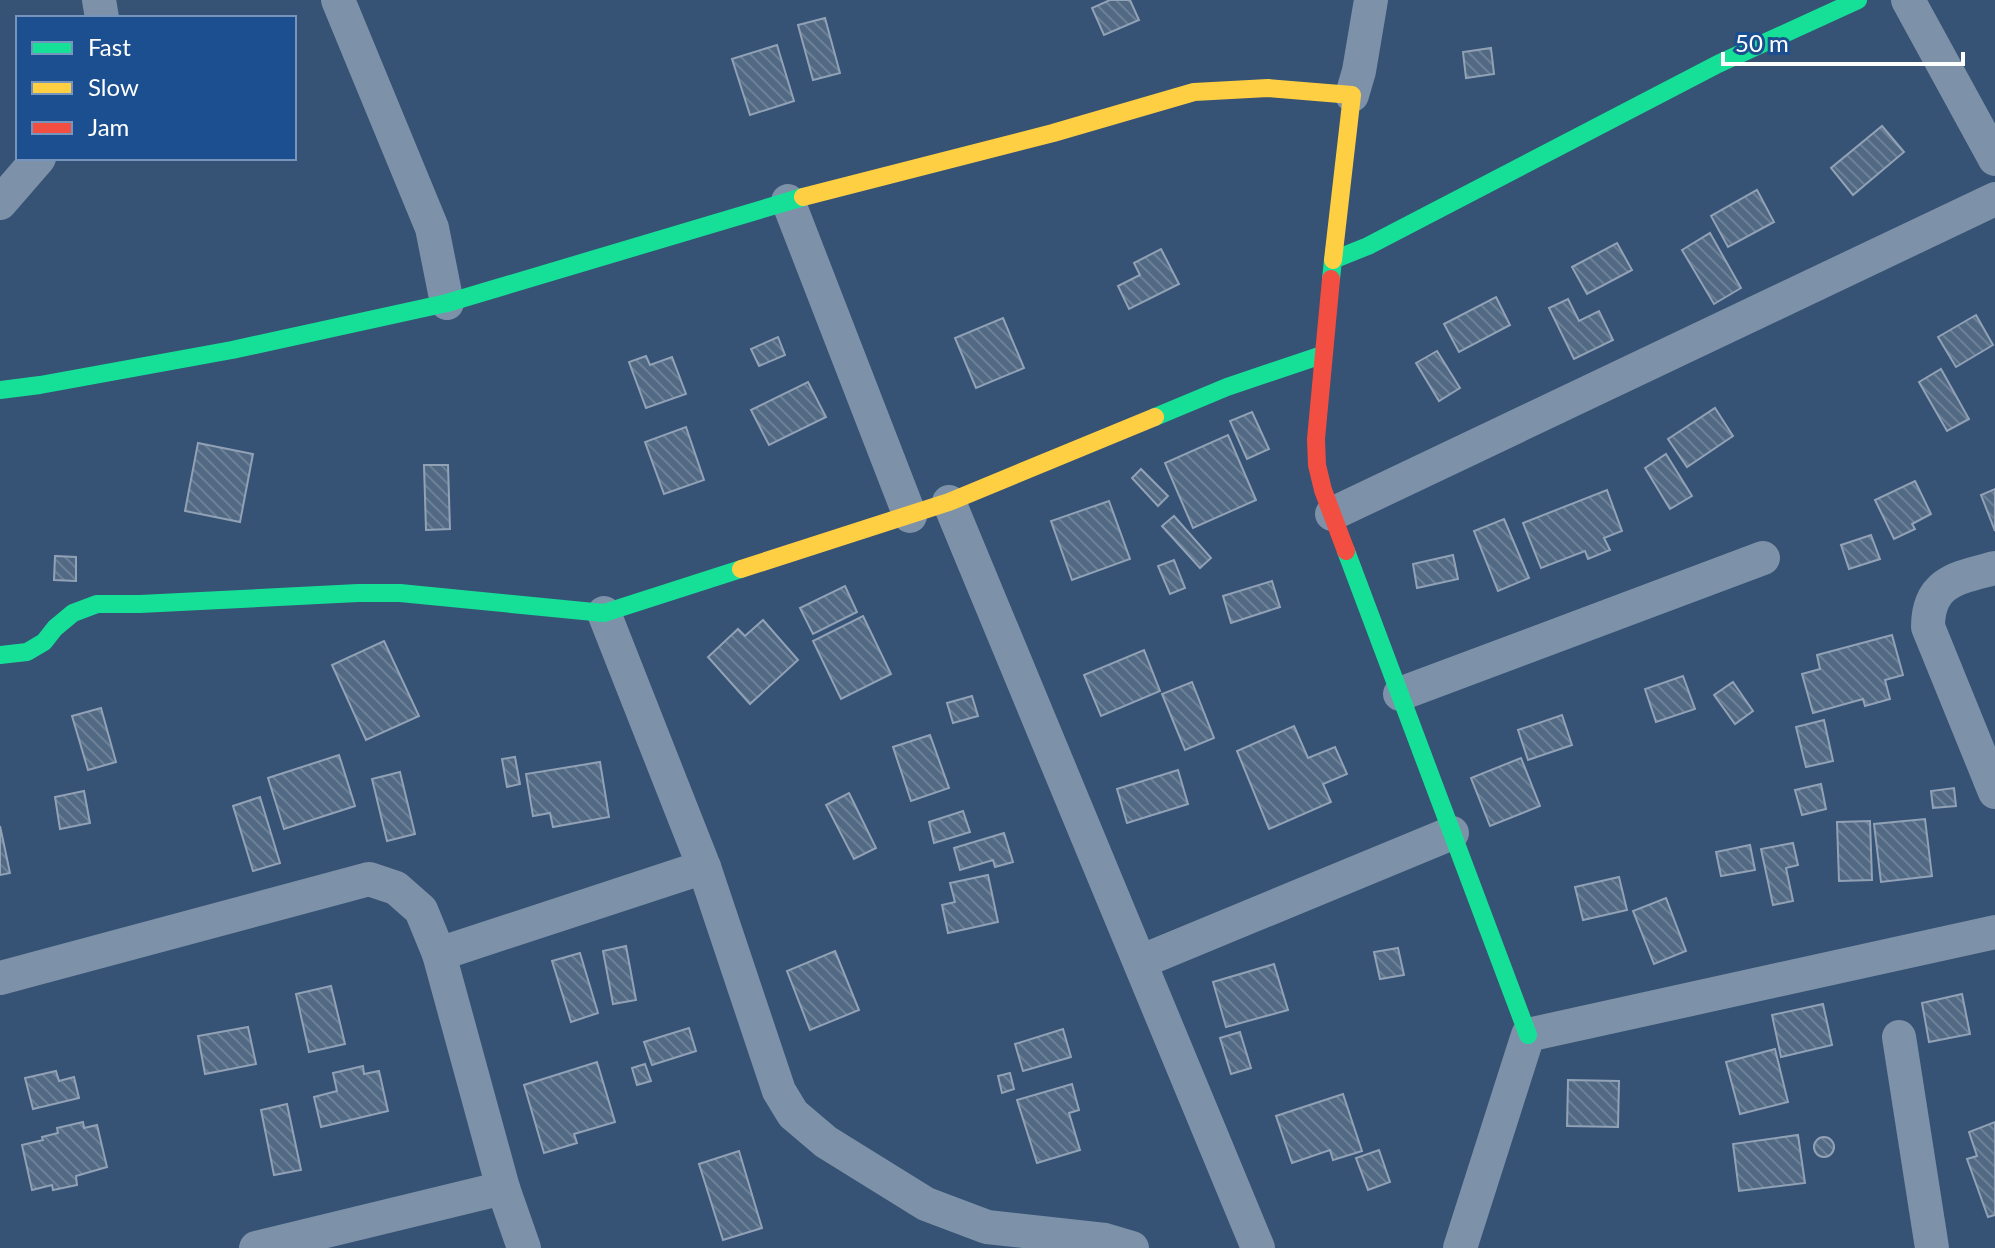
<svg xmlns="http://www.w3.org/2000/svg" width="1995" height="1248" font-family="Lato,sans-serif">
  <defs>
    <pattern id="building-back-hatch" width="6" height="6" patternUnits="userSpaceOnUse" patternTransform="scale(2)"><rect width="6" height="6" fill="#526984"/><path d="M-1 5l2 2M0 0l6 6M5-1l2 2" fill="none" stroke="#6c8096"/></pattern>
  </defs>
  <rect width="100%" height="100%" fill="#365274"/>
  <!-- building -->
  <g fill="url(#building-back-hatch)" stroke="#92a2b6" stroke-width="2">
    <path d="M1110,0H1130L1139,20L1104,35L1092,8Z"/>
    <path d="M825,18L840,73L813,80L798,25Z"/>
    <path d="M777,45L794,101L750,115L732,59Z"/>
    <path d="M1491,48L1494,74L1466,78L1463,52Z"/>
    <path d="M1882,126L1904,152L1853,195L1831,168Z"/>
    <path d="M1757,190L1774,222L1728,247L1711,216Z"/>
    <path d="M1710,233L1741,288L1714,304L1682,250Z"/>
    <path d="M1617,243L1632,270L1587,294L1572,267Z"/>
    <path d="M1161,249L1179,284L1129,309L1118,286L1140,275L1134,263Z"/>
    <path d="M1496,297L1510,325L1459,352L1444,324Z"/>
    <path d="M1568,299L1579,321L1599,311L1613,340L1574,359L1549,308Z"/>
    <path d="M1976,315L1993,345L1956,367L1938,337Z"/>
    <path d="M1003,318L1024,368L976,388L955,338Z"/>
    <path d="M778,337L785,355L759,366L751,349Z"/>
    <path d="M1437,351L1460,388L1439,401L1416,363Z"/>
    <path d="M646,356L650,365L672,357L686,394L646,408L629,362Z"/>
    <path d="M1941,369L1969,419L1947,431L1919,382Z"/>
    <path d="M808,382L826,417L769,445L751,410Z"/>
    <path d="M1715,408L1733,436L1687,467L1668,439Z"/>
    <path d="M1252,412L1269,449L1247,459L1230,421Z"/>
    <path d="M686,427L704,480L664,494L645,442Z"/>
    <path d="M1228,435L1256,500L1193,528L1165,463Z"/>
    <path d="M198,443L253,454L240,522L185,511Z"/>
    <path d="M1666,454L1692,496L1670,509L1645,468Z"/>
    <path d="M424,465H448L450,529L426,530Z"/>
    <path d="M1141,469L1168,496L1158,506L1132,478Z"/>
    <path d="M1915,481L1931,514L1912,524L1915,529L1894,539L1875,500Z"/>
    <path d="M1995,489V531L1981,495Z"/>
    <path d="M1607,490L1622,531L1604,538L1610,550L1588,559L1585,551L1541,568L1523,523Z"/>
    <path d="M1109,501L1130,559L1072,580L1051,521Z"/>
    <path d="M1174,516L1211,558L1200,568L1162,526Z"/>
    <path d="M1504,519L1529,578L1498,591L1474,531Z"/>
    <path d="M1871,535L1880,559L1849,569L1841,545Z"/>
    <path d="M1453,555L1458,579L1417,588L1413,564Z"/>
    <path d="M55,556L76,557V581L54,580Z"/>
    <path d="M1174,560L1185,588L1170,594L1158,566Z"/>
    <path d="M1272,581L1280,607L1231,623L1223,596Z"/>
    <path d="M845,586L857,612L813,634L800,608Z"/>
    <path d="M863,616L891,674L841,699L813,641Z"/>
    <path d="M763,620L798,660L750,704L708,657L738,629L745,636Z"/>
    <path d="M1892,635L1903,675L1885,680L1890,699L1865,706L1863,699L1813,713L1802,674L1820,669L1817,655Z"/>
    <path d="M384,641L419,716L366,740L332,665Z"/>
    <path d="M1144,650L1160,691L1101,716L1084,675Z"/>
    <path d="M1683,676L1695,709L1656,722L1645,689Z"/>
    <path d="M1192,682L1214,738L1185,750L1162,694Z"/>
    <path d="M1733,682L1753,711L1735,724L1714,695Z"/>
    <path d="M972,696L978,716L953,723L947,703Z"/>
    <path d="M101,708L116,762L88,770L72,716Z"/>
    <path d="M1562,715L1572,745L1528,760L1518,730Z"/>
    <path d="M1824,720L1833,761L1806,767L1796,727Z"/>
    <path d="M1294,726L1308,758L1335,747L1347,774L1323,784L1331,802L1269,829L1237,751Z"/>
    <path d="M930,735L949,788L911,801L893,747Z"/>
    <path d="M339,755L355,806L284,829L268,778Z"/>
    <path d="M515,757L520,784L507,787L502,759Z"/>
    <path d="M1521,758L1540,806L1490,826L1471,778Z"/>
    <path d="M600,762L609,817L553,827L550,813L533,816L526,774Z"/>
    <path d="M1178,770L1188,804L1127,823L1117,789Z"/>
    <path d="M400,772L415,834L387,841L372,779Z"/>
    <path d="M1821,784L1826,809L1802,815L1795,790Z"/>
    <path d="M1954,788L1956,806L1933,808L1931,791Z"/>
    <path d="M84,791L90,823L60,829L55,797Z"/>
    <path d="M849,793L876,848L854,859L826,805Z"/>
    <path d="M260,797L280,863L253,871L233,806Z"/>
    <path d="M963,811L970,832L934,843L929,822Z"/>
    <path d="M1925,819L1932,876L1881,882L1874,824Z"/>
    <path d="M1870,821L1872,880L1839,881L1837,822Z"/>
    <path d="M0,826L10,873L0,875Z"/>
    <path d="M1004,833L1013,862L995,867L993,860L960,870L954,848Z"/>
    <path d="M1793,843L1798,865L1786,868L1793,901L1773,905L1761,849Z"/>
    <path d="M1750,845L1755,870L1721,876L1716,852Z"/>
    <path d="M988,875L998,922L948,933L942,905L955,902L950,883Z"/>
    <path d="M1619,877L1627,910L1583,920L1575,887Z"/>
    <path d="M1666,898L1686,951L1654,964L1633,911Z"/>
    <path d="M626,946L636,1000L613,1004L603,951Z"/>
    <path d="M1398,948L1404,975L1380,979L1374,952Z"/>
    <path d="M835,951L859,1010L810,1030L787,971Z"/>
    <path d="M580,953L598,1013L571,1022L552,961Z"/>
    <path d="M1274,964L1288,1010L1226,1027L1213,982Z"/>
    <path d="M331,986L345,1044L309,1052L296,994Z"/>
    <path d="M1962,994L1970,1034L1929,1042L1922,1003Z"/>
    <path d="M1823,1004L1832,1045L1781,1057L1772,1015Z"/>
    <path d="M248,1027L256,1064L205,1074L198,1036Z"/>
    <path d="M689,1028L696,1051L652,1065L644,1042Z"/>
    <path d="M1063,1029L1071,1057L1023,1071L1015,1044Z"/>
    <path d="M1240,1032L1251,1068L1231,1074L1220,1038Z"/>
    <path d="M1775,1049L1788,1102L1740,1114L1726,1062Z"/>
    <path d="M597,1062L615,1122L574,1134L577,1143L544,1153L524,1085Z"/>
    <path d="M645,1064L651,1081L637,1085L632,1068Z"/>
    <path d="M363,1066L364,1074L379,1071L388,1111L321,1127L314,1097L337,1091L333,1073Z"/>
    <path d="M56,1071L59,1081L74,1077L79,1098L33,1109L25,1078Z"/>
    <path d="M1010,1073L1014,1089L1002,1093L998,1076Z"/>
    <path d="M1568,1080L1619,1081L1618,1127L1567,1126Z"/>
    <path d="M1072,1084L1079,1110L1069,1113L1080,1150L1037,1163L1017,1100Z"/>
    <path d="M1343,1094L1362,1151L1333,1160L1330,1150L1292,1163L1276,1116Z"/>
    <path d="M287,1104L301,1170L274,1175L261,1110Z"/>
    <path d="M83,1122L84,1128L97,1125L107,1167L76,1176L77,1185L53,1190L52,1185L32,1190L22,1145L43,1140L42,1137L58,1133L57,1128Z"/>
    <path d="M1995,1122V1215L1988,1217L1967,1159L1977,1156L1969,1132Z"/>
    <path d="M1798,1135L1805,1183L1739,1191L1733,1144Z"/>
    <circle cx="1824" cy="1147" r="10"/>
    <path d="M1379,1150L1390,1182L1368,1190L1356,1158Z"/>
    <path d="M739,1151L762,1228L723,1240L699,1164Z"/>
  </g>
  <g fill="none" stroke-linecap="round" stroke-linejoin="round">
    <!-- street -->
    <g stroke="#7d92a8" stroke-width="34">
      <path d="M99,0L102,18"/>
      <path d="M338,0L432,228L447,303"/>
      <path d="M1908,0L1995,159"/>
      <path d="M1352,95L1359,71L1371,0"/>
      <path d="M788,201L910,516"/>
      <path d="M0,203L39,158"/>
      <path d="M949,502L1258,1248"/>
      <path d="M1332,514L1995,199"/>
      <path d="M1995,568C1958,578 1928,581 1928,627L1995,792"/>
      <path d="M604,613L704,867L779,1091L793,1114L826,1142L926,1204L987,1227L1105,1240L1132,1248"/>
      <path d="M1400,694L1763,558"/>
      <path d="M439,954L704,867"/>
      <path d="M1140,962L1452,833"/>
      <path d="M0,978L369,879L396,888L421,910L439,954L503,1188"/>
      <path d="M1899,1037L1932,1248"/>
      <path d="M256,1248L503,1188L524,1248"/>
      <path d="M1460,1248L1528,1035L1995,932"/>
    </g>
    <!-- fast -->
    <g stroke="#16e098" stroke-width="18">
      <path d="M1331,279L1333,260L1368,246L1718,64L1858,0"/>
      <path d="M0,390L40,385L232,350L447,303L803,197"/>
      <path d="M1155,417L1227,387L1322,355"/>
      <path d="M1346,551L1528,1035"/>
      <path d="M0,655L27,652L44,642L55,628L73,613L97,604H140L358,593H400L604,613L741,569"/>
    </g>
    <!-- slow -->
    <g stroke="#ffcf43" stroke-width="18">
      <path d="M803,197L1053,133L1194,92L1268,88L1352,95L1333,260"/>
      <path d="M741,569L949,502L1155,417"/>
    </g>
    <!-- jam -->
    <path stroke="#f24e42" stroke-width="18" d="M1331,279L1316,439L1317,465L1323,490L1346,551"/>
  </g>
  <!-- legend -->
  <rect x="16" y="16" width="280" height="144" fill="#1b4f8f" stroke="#7695bc" stroke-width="2"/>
  <rect x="32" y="42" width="40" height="12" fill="#16e098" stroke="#7695bc" stroke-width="2"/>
  <text x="88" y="56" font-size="24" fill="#ffffff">Fast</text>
  <rect x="32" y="82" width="40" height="12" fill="#ffcf43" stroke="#7695bc" stroke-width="2"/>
  <text x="88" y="96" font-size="24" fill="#ffffff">Slow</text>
  <rect x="32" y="122" width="40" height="12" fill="#f24e42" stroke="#7695bc" stroke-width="2"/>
  <text x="88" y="136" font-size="24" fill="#ffffff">Jam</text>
  <!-- scale -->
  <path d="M1723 52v12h240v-12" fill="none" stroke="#ffffff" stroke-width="4"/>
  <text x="1735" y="52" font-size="24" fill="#ffffff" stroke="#1b4f8f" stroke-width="6" paint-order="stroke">50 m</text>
</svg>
